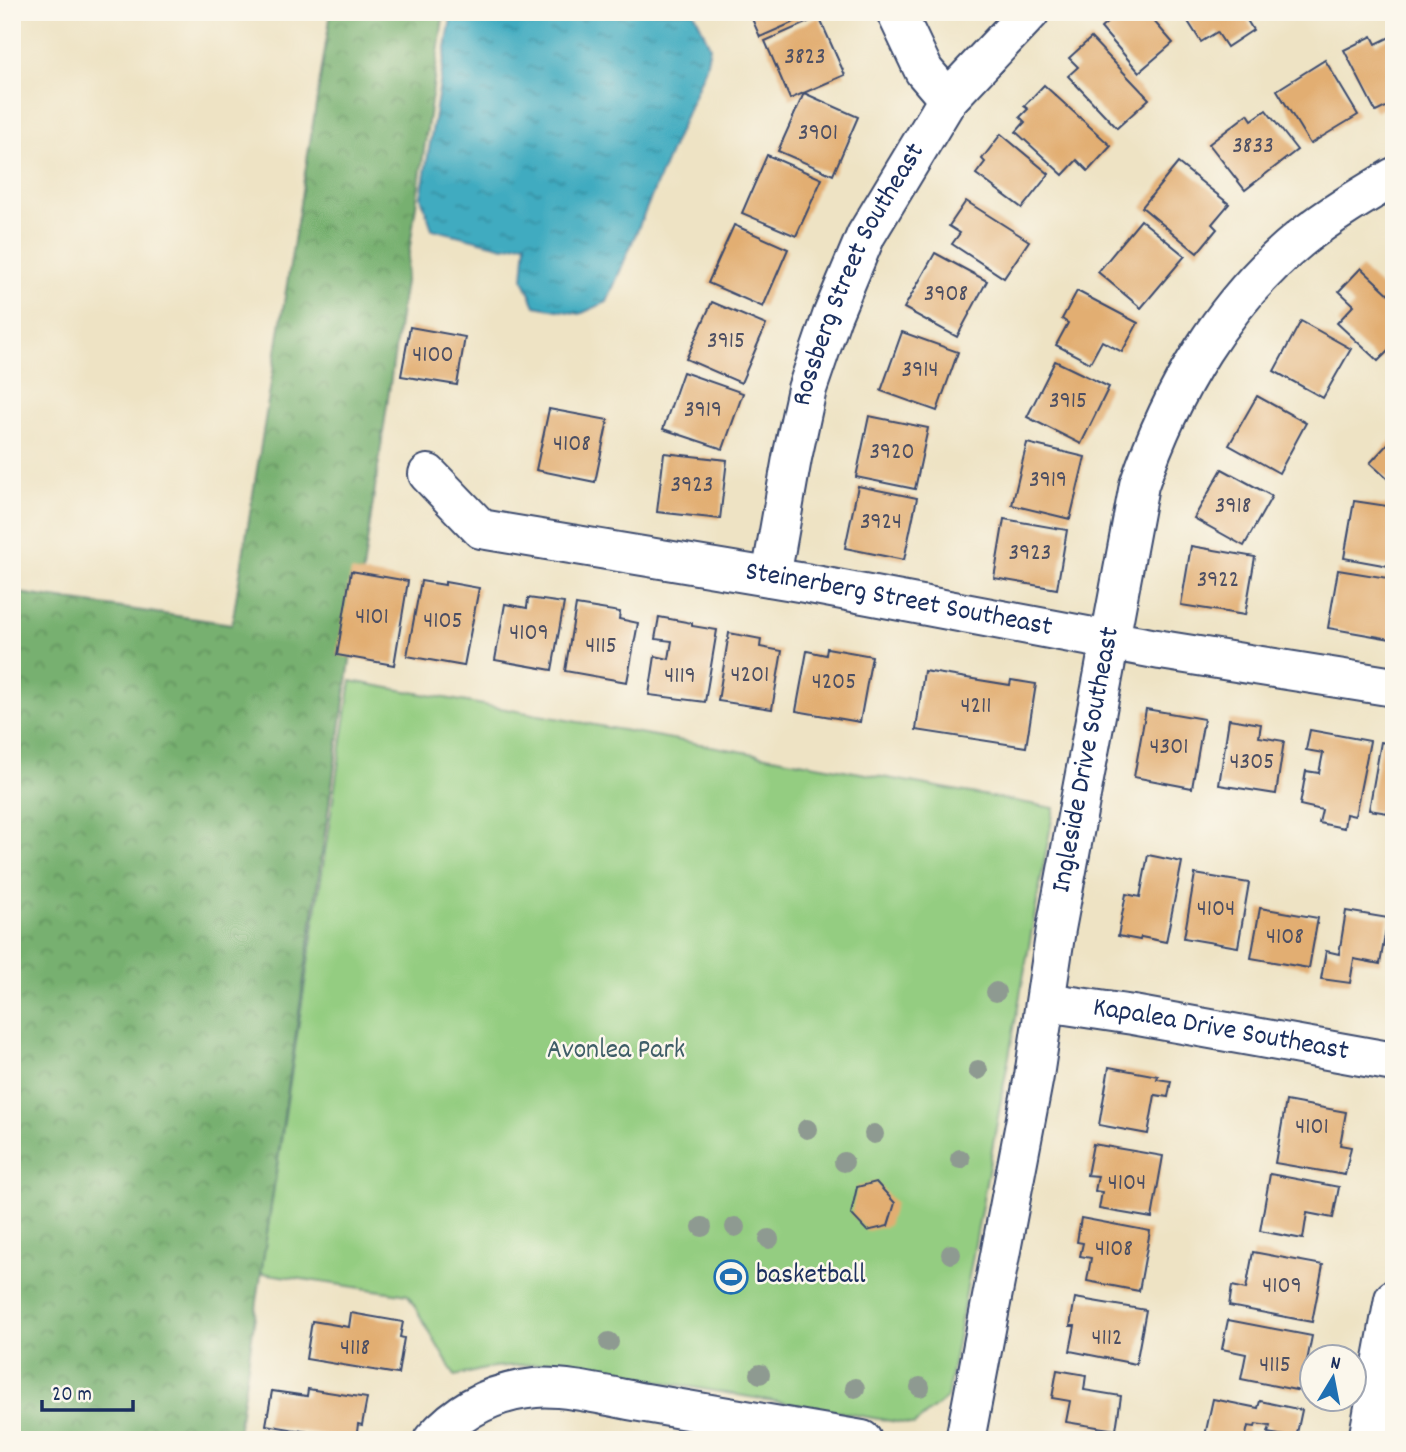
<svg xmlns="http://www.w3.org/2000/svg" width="1406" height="1452" font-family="Dekko,sans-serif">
  <defs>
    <pattern id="forest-crowns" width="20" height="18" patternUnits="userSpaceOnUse" patternTransform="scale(1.75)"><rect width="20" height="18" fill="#77b06f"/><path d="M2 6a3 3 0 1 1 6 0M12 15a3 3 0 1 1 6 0" fill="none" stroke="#61905e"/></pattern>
    <pattern id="water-ripples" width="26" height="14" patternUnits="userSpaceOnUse" patternTransform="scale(1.75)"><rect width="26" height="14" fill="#40abc0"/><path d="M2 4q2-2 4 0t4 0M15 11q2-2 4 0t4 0" fill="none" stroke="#358c9f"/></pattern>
  </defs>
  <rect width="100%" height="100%" fill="#fbf7ec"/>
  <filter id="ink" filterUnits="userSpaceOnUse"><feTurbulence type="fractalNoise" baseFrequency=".0143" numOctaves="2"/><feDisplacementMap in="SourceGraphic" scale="14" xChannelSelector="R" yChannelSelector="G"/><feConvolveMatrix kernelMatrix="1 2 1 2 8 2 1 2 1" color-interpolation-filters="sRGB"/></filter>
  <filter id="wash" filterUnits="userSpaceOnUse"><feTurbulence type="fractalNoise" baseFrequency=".00686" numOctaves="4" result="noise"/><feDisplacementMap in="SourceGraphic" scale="28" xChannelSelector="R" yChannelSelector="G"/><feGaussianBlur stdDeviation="1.57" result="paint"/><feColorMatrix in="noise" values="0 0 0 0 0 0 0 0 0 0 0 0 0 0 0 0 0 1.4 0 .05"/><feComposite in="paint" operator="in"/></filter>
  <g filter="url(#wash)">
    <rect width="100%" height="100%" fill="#eee3c4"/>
    <!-- green -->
    <path fill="#94cd81" stroke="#587e70" stroke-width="2" d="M351,681L1054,808L947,1398L914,1425L550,1363L494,1367L455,1376L408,1295L261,1273Z"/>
    <!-- forest -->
    <path fill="url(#forest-crowns)" stroke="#497066" stroke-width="2" d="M331,12H444L237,1440H12V592L232,624Z"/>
    <!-- water -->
    <path fill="url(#water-ripples)" stroke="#2e6d8f" stroke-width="2" d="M452,12H694L710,46L706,67L607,302L580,314L535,306L523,279L526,242L504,247L432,229L421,197Z"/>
    <g id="blocks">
      <!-- building -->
      <g fill="#e2ae72">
        <path d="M749,12H817L760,37Z"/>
        <path d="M1119,12H1146L1173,43L1139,72L1101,28Z"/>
        <path d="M1182,12H1242L1253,30L1227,47L1217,32L1201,42Z"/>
        <path d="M819,17L845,75L790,99L765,41Z"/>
        <path d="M1394,35V103L1376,112L1344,50L1372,36L1376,44Z"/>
        <path d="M1091,38L1149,99L1117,128L1068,76L1078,67L1069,58Z"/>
        <path d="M1325,60L1358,115L1310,144L1277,90Z"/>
        <path d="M1044,85L1111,146L1088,171L1077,160L1063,175L1016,132L1025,122L1020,117L1028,109L1024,106Z"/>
        <path d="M804,93L858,117L833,175L778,151Z"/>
        <path d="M1266,110L1297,150L1245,190L1209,144L1248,114L1252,120Z"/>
        <path d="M1001,134L1049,174L1022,208L976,174L985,162L982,159Z"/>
        <path d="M767,155L822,179L796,236L742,213Z"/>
        <path d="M1178,163L1229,204L1212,224L1217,229L1197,253L1142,207Z"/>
        <path d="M966,201L1029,241L1004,278L952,244L960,233L949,226Z"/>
        <path d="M1141,220L1185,256L1141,308L1098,272Z"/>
        <path d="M734,225L788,249L763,307L708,283Z"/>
        <path d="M935,253L987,281L957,337L904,308Z"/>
        <path d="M1361,268L1394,299V345L1378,361L1337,323L1354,305L1339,291Z"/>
        <path d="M1077,291L1138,323L1122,352L1102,341L1090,363L1056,345L1068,323L1062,319Z"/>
        <path d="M712,302L766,325L741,383L686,359Z"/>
        <path d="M1301,321L1351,349L1323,398L1274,371Z"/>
        <path d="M410,327L465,337L457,385L401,376Z"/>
        <path d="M902,332L958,352L937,411L881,391Z"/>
        <path d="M1055,361L1109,387L1081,444L1027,417Z"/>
        <path d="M683,372L743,393L723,449L663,429Z"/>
        <path d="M1257,396L1306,423L1279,473L1229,445Z"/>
        <path d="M549,409L608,420L595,482L536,470Z"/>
        <path d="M869,416L928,428L915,489L856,477Z"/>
        <path d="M1394,437V479L1391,482L1370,463Z"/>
        <path d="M1027,443L1085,457L1070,519L1012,505Z"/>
        <path d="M664,453L727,460L720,519L657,512Z"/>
        <path d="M1222,469L1272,496L1244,546L1194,518Z"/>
        <path d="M858,486L917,498L904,560L845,548Z"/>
        <path d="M1354,501L1394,507V567L1344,558Z"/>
        <path d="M1004,519L1067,530L1057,589L994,578Z"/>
        <path d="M1191,546L1255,557L1245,615L1181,605Z"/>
        <path d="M1338,570L1394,579V624L1391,639L1328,628Z"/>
        <path d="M351,571L408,581L394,665L337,655Z"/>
        <path d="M421,581L445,585V582L479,588L464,666L407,656Z"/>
        <path d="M528,598L564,603L552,670L495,660L505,604L527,608Z"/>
        <path d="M576,605L620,612L619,619L638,623L627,682L565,671Z"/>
        <path d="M659,617L692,623V626L717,630L705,702L649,695L655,656L669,659L672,641L655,639Z"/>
        <path d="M729,633L761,639L760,647L782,651L772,709L718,701Z"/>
        <path d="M827,648L872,656L860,722L796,711L807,651L826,655Z"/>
        <path d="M924,671L1010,685L1011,680L1036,684L1026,747L916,730Z"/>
        <path d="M1146,709L1204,719L1192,788L1134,777Z"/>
        <path d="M1229,719L1261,724L1259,737L1284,741L1276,794L1219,785Z"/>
        <path d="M1310,730L1370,741L1355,816L1346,814L1344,828L1319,823L1322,810L1300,805L1306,771L1319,773L1323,753L1306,750Z"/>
        <path d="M1381,742L1394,745V814L1369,810Z"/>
        <path d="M1148,855L1182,862L1166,942L1141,937L1140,940L1118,936L1126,894L1140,897Z"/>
        <path d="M1195,874L1249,883L1238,947L1184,938Z"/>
        <path d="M1260,908L1318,918L1309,968L1251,958Z"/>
        <path d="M1346,911L1388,918L1380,964L1354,959L1350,983L1321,979L1326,951L1339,954Z"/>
        <path d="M1109,1067L1158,1076L1157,1079L1171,1081L1168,1097L1155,1095L1148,1134L1099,1125Z"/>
        <path d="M1286,1101L1346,1112L1340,1145L1351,1147L1345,1175L1275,1163Z"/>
        <path d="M1093,1144L1163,1156L1152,1218L1099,1209L1102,1192L1095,1191L1098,1176L1087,1175Z"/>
        <path d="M1270,1174L1339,1187L1333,1218L1307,1213L1303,1239L1260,1231Z"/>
        <path d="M876,1182L895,1203L888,1226L867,1231L851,1214L857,1187Z"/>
        <path d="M1081,1218L1150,1231L1139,1291L1087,1281L1091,1258L1080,1256L1083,1243L1077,1242Z"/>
        <path d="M1253,1252L1323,1265L1312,1322L1229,1306L1232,1286L1246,1289Z"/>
        <path d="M1075,1298L1146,1310L1136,1364L1070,1351L1075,1326H1070Z"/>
        <path d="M351,1313L403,1322L400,1337L404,1338L398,1374L306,1359L312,1321L349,1327Z"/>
        <path d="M1228,1320L1312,1336L1301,1391L1241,1379L1246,1354L1222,1349Z"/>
        <path d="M1057,1370L1086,1375L1084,1390L1121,1396L1116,1430L1066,1422L1070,1401L1052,1398Z"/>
        <path d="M308,1389L367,1398L362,1425L358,1424L356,1440L266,1425L272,1391L307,1396Z"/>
        <path d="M1213,1399L1258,1408L1260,1401L1302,1410L1296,1438L1268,1433L1270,1426L1256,1424L1255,1427L1248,1426L1245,1440H1204Z"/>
      </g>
    </g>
  </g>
  <g filter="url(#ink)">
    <use href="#blocks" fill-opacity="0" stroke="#3b4a6d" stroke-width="2"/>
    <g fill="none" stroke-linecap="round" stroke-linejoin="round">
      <defs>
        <g id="minor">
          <path d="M896,12L924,71L948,99"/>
          <path id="s1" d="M428,474L481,529L805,583L1161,650L1394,687"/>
          <path id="s2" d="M771,577L792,458L807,389L832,316L866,235L948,99L1030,12"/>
          <path id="s3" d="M1046,1002L1133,1015L1394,1062"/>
          <path d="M433,1440C460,1409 494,1392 535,1388C564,1385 616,1398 646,1403C718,1416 790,1428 862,1440"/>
          <path id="s4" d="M965,1440L1034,1076L1056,929L1139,485C1171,391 1223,302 1300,239C1330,215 1362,196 1394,177"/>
          <path d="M1368,1440L1394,1299"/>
        </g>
      </defs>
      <!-- minor casing -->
      <use href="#minor" stroke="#3b4a6d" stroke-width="42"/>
      <!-- minor -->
      <use href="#minor" stroke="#fff" stroke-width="38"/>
    </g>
    <!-- trees -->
    <g fill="#8e9a91">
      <circle cx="996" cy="992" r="10"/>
      <circle cx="978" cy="1070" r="10"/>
      <circle cx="807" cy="1129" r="10"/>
      <circle cx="874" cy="1134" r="10"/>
      <circle cx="960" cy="1159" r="10"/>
      <circle cx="844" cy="1162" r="10"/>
      <circle cx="702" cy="1227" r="10"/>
      <circle cx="735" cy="1227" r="10"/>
      <circle cx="769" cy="1239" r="10"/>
      <circle cx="951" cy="1254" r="10"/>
      <circle cx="609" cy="1342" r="10"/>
      <circle cx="760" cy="1374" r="10"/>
      <circle cx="920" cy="1387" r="10"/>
      <circle cx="855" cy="1388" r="10"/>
    </g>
  </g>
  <!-- icons -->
  <defs>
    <symbol id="stadium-ring" viewBox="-11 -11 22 22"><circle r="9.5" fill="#fbf7ec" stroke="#1f6fb2" stroke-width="1.5"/><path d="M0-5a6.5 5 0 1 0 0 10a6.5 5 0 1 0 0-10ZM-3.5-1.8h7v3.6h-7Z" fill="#1f6fb2"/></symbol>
  </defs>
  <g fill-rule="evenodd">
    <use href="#stadium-ring" x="712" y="1258" width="38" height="38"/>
  </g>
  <g text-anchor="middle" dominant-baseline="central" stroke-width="5" stroke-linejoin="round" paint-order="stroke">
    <!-- number labels -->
    <g font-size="24" fill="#4d4f63">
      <text x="805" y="58">3823</text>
      <text x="818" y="134">3901</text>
      <text x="1253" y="147">3833</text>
      <text x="946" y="295">3908</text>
      <text x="726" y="342">3915</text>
      <text x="433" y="356">4100</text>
      <text x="920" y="371">3914</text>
      <text x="1068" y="402">3915</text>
      <text x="703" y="411">3919</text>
      <text x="572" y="445">4108</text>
      <text x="892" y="453">3920</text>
      <text x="1048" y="481">3919</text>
      <text x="692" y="486">3923</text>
      <text x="1233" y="507">3918</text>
      <text x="881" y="523">3924</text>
      <text x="1030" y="554">3923</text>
      <text x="1218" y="581">3922</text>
      <text x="372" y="618">4101</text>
      <text x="443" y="622">4105</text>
      <text x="529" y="634">4109</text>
      <text x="601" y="647">4115</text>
      <text x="750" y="676">4201</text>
      <text x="680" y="677">4119</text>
      <text x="834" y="683">4205</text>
      <text x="976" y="707">4211</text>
      <text x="1169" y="748">4301</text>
      <text x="1252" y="763">4305</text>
      <text x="1216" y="910">4104</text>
      <text x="1285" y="938">4108</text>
      <text x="1312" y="1128">4101</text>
      <text x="1127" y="1184">4104</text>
      <text x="1114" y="1250">4108</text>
      <text x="1282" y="1287">4109</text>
      <text x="1107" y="1339">4112</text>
      <text x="355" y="1349">4118</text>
      <text x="1275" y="1366">4115</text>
    </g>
    <!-- street labels -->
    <g font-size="28" fill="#1b2f5e" stroke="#fbf7ec">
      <text stroke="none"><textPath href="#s2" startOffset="317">Rossberg Street Southeast</textPath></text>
      <text stroke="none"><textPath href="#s1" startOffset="500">Steinerberg Street Southeast</textPath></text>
      <text stroke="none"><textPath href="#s4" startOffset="691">Ingleside Drive Southeast</textPath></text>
      <text stroke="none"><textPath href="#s3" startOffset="177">Kapalea Drive Southeast</textPath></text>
    </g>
    <!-- park labels -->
    <g font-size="28" fill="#3f5e68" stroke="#fbf7ec">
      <text x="616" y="1052">Avonlea Park</text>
    </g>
    <!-- poi labels -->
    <g font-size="28" fill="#1b2f5e" stroke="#fbf7ec" text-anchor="start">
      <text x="756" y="1277">basketball</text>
    </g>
  </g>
  <!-- margin -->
  <rect width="1406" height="1452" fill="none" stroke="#fbf7ec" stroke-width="42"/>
  <!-- north arrow -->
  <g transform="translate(1333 1378) rotate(10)"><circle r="33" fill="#fbf7ec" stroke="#a1a7b3" stroke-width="2"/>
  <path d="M0-5L12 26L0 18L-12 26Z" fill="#1f6fb2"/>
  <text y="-10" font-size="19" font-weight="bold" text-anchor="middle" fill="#1b2f5e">N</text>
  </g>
  <!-- scale -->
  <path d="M42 1400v10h91v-10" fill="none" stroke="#1b2f5e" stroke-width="3.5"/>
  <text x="52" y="1400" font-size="21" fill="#1b2f5e" stroke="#fbf7ec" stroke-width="5" paint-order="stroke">20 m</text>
</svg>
